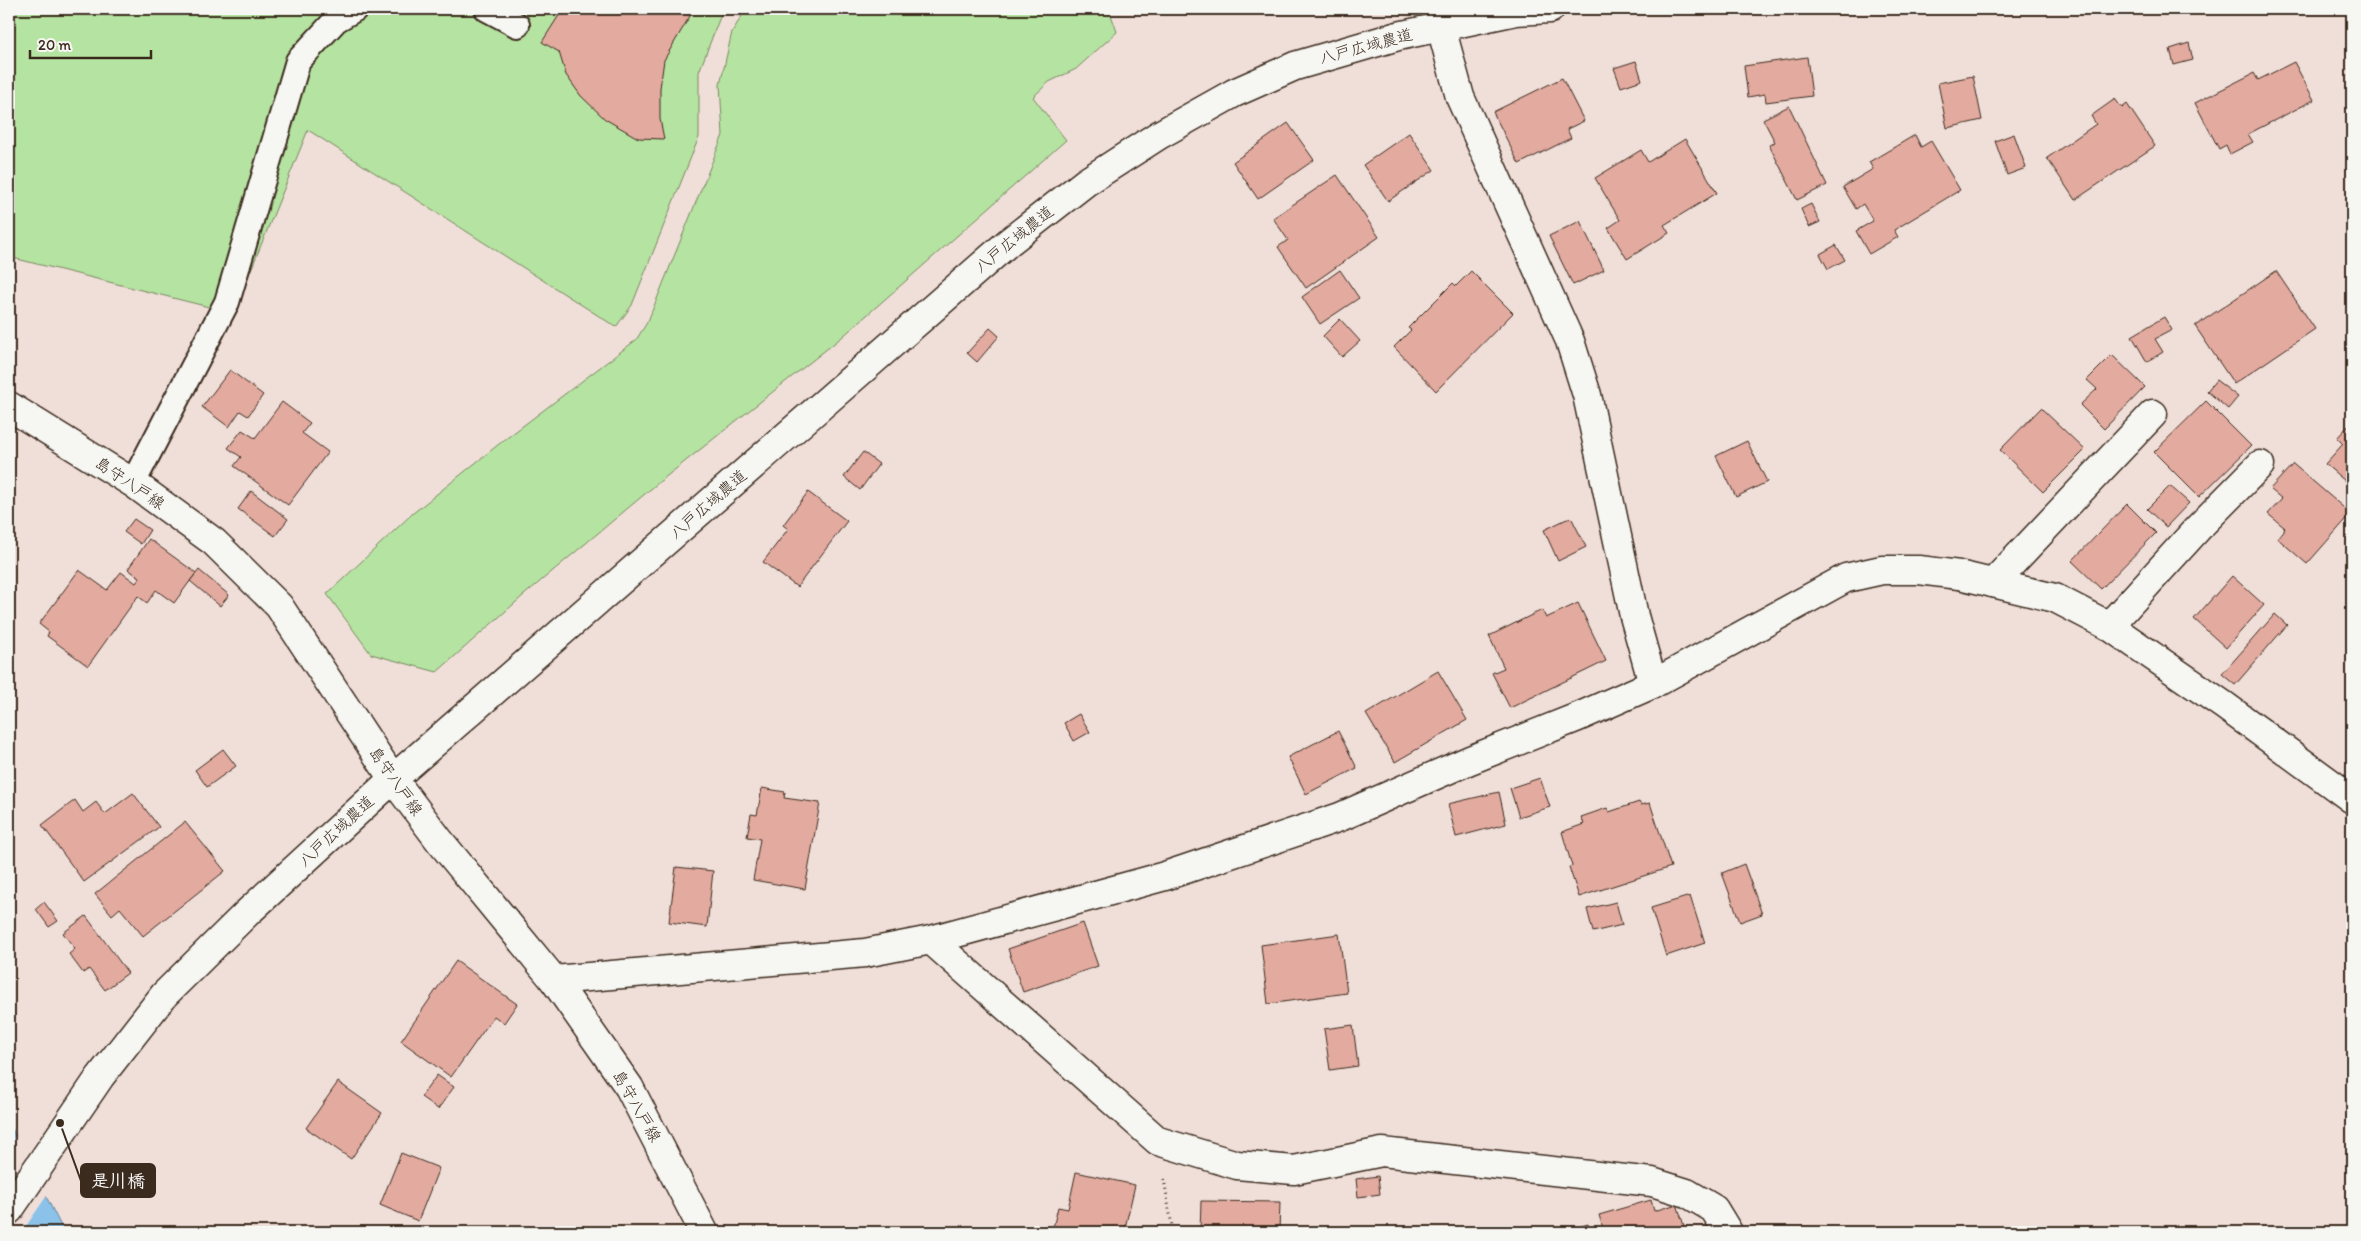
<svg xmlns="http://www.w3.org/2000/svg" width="2361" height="1241" font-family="Itim,'Klee One',sans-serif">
  <rect width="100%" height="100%" fill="#f0dfd9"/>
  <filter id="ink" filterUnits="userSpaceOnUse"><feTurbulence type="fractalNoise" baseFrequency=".02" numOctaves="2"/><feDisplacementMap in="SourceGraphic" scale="10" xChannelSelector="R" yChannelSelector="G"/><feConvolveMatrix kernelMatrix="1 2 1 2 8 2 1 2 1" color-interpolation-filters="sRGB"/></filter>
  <g filter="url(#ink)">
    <!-- green -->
    <g fill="#b5e3a1" stroke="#788660">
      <path d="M9,9H723L699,72V137L632,305L616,327L308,130L235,309L209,307L9,257Z"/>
      <path d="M746,9H1109L1117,32L1076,69L1049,82L1033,97L1066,140L842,337L658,483L524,595L437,672L371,654L327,594L412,514L499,444L636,340L648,321L723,135L720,85L732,32Z"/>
    </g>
    <!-- water -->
    <path fill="#8ac2e9" stroke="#6a8598" d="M9,1123L64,1232H9Z"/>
    <!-- pier -->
    <path fill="#f0dfd9" d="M17,1134L48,1194L22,1232H9V1147Z"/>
    <!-- building -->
    <g fill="#e3aa9f" stroke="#3b2a1e">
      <path d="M563,9H694L664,60L660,88V119L664,139L638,138L605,119L581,96L566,75L559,52L542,42Z"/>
      <path d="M2189,43L2193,60L2174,65L2170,49Z"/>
      <path d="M1807,57L1812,96L1766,102L1765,94L1748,97L1744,66Z"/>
      <path d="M1636,61L1642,80L1621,87L1614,68Z"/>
      <path d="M2294,62L2314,100L2248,134L2253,142L2230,154L2226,145L2219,149L2195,103L2254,73L2258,80Z"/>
      <path d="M1973,76L1982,120L1947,128L1938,83Z"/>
      <path d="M1562,78L1584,121L1567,129L1571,138L1519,164L1493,112Z"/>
      <path d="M2115,99L2122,108L2127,104L2155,146L2075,200L2047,158L2096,124L2091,116Z"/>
      <path d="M1789,106L1827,185L1797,200L1769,145L1775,142L1763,119Z"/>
      <path d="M1288,123L1314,160L1258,199L1233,162Z"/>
      <path d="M1409,133L1434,170L1388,201L1363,165Z"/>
      <path d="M2014,134L2026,168L2007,175L1995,141Z"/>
      <path d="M1915,135L1921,147L1931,141L1960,190L1894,230L1898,237L1869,254L1856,231L1873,221L1863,204L1856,209L1843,187L1873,169L1869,162Z"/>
      <path d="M1685,139L1717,193L1664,225L1669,233L1627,259L1608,228L1620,220L1595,178L1641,150L1648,162Z"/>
      <path d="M1337,175L1379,237L1306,288L1278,247L1288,240L1273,218Z"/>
      <path d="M1811,204L1820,222L1809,227L1801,209Z"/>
      <path d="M1580,221L1604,270L1573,285L1549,236Z"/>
      <path d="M1836,245L1845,260L1828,269L1820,254Z"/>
      <path d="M1340,270L1359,298L1320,324L1302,297Z"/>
      <path d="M1471,271L1513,313L1436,391L1394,347L1411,330L1408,328L1453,283L1456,286Z"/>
      <path d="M2276,271L2315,329L2234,384L2195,326Z"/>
      <path d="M2164,317L2172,330L2155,339L2163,352L2147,362L2132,336Z"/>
      <path d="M1340,319L1360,341L1342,357L1323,336Z"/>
      <path d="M990,328L999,336L977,362L967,353Z"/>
      <path d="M2112,355L2145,387L2104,429L2080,405L2097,389L2087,380Z"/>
      <path d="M230,370L263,395L248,416L240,411L229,427L202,407Z"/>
      <path d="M2216,380L2238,397L2228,409L2207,391Z"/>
      <path d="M2206,401L2251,446L2199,497L2154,452Z"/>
      <path d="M282,402L310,423L302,433L328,452L288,505L234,466L241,457L228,448L242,430L255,438Z"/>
      <path d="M2041,408L2085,450L2043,492L2000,450Z"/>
      <path d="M2348,426L2352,430V487L2325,464L2343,444L2337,438Z"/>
      <path d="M1747,441L1767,482L1736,497L1716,456Z"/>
      <path d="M863,452L879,464L860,490L844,477Z"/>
      <path d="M2293,464L2351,514L2307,564L2277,538L2285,528L2268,514L2282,499L2270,489Z"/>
      <path d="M2170,486L2189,503L2166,527L2147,509Z"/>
      <path d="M251,491L288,519L275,536L238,509Z"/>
      <path d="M808,492L847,521L797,587L763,562L788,529L783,525Z"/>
      <path d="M2127,504L2156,533L2101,589L2072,561Z"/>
      <path d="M1571,517L1586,547L1558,561L1544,530Z"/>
      <path d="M134,519L150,530L141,544L124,532Z"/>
      <path d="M149,539L196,573L174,603L156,590L147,603L138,596L88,666L47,636L49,632L39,624L79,570L107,590L121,572L136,583L140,578L128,569Z"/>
      <path d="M199,570L229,595L220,606L190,581Z"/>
      <path d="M2232,576L2264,605L2226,648L2194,619Z"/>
      <path d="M1578,603L1606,661L1510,708L1492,673L1504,668L1489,636L1542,610L1546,618Z"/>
      <path d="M2275,614L2287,625L2235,685L2222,674Z"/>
      <path d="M1438,671L1467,720L1395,762L1366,714Z"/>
      <path d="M1079,714L1090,732L1074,741L1064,723Z"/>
      <path d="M1338,731L1357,768L1306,794L1288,757Z"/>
      <path d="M223,749L236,766L207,787L195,770Z"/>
      <path d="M1540,778L1550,807L1519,817L1510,788Z"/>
      <path d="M762,788L785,792L784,798L820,803L805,889L753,880L760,839L747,837L751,814L757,815Z"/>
      <path d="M1499,792L1506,824L1456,837L1448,804Z"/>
      <path d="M133,793L159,827L84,882L42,825L75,800L83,812L96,802L105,814Z"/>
      <path d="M1639,802L1641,805L1650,803L1671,867L1579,897L1569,867L1572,866L1562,832L1584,824L1581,817L1607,808L1609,812Z"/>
      <path d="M185,822L225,871L143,936L120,908L112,915L95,894Z"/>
      <path d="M1744,864L1762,914L1740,922L1722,873Z"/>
      <path d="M676,867L713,871L707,927L669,922Z"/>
      <path d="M1690,896L1705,943L1666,956L1651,908Z"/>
      <path d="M44,902L58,921L49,927L36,909Z"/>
      <path d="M1616,902L1622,925L1593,932L1587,909Z"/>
      <path d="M86,916L128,973L105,990L89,969L83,973L69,954L75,949L63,933Z"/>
      <path d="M1083,923L1098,966L1023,992L1008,949Z"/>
      <path d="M1339,934L1347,993L1268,1004L1261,945Z"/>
      <path d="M456,961L517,1004L504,1023L494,1016L451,1077L401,1041Z"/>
      <path d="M1353,1025L1358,1066L1330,1070L1324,1029Z"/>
      <path d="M437,1075L454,1087L438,1109L421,1097Z"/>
      <path d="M338,1082L382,1113L351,1159L306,1128Z"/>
      <path d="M401,1153L439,1168L418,1221L380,1205Z"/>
      <path d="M1076,1172L1135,1185L1125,1228L1144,1232H1052L1058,1207L1068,1209Z"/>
      <path d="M1378,1176L1380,1194L1358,1197L1356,1179Z"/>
      <path d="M1651,1200L1654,1211L1677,1204L1686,1232H1604L1599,1215Z"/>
      <path d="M1201,1201L1280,1202L1279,1232H1200Z"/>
      <path d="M1588,1224L1590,1232H1562Z"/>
    </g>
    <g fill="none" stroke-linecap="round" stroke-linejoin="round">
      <defs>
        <g id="lane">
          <path d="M487,9L517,25"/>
          <path d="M133,483L227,302L298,61L336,20L355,9"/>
        </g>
        <g id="street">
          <path d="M1440,9L1441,27L1460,97L1570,341L1587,395L1634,616L1653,684"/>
          <path d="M1993,583L2153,414"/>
          <path d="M2109,626L2199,527L2260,465"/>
          <path d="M931,940L1158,1141L1237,1165L1294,1170L1382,1152L1652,1182L1687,1193L1714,1209L1728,1232"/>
          <path d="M554,980L865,953L931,940L1165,876L1340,817L1470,760L1578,717L1653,684L1846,578L1882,570H1919L1959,575L2055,598L2109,626L2225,706L2352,799"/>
        </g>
        <g id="secondary">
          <path d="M9,406L133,483L214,542L279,606L393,779L439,840L554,980L629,1087L704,1232"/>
          <path d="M9,1210L100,1077L164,995L247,913L393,779L1009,242L1086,182L1159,135L1234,93L1295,66L1398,36L1516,11L1550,9"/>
        </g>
      </defs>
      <!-- lane casing -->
      <use href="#lane" stroke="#3b2a1e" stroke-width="28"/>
      <!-- street casing -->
      <use href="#street" stroke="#3b2a1e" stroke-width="31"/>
      <!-- secondary casing -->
      <use href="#secondary" stroke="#3b2a1e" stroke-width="31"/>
      <!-- path -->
      <path stroke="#3b2a1e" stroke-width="3" stroke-dasharray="1 4" stroke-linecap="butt" d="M1164,1179L1173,1232"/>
      <!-- lane -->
      <use href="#lane" stroke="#f6f6f2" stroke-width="24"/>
      <!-- street -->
      <use href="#street" stroke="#f6f6f2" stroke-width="28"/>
      <!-- secondary -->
      <use href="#secondary" stroke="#f6f6f2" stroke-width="28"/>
    </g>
  </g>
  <g text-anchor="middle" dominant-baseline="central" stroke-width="4" stroke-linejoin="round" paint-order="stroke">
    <!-- street labels -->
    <g font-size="16" fill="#3b2a1e" stroke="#f6f6f2">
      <text transform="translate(1366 46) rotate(-15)">八戸広域農道</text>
      <text transform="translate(1014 239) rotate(-39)">八戸広域農道</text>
      <text transform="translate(130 483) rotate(34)">島守八戸線</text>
      <text transform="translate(708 504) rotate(-41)">八戸広域農道</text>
      <text transform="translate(396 781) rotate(55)">島守八戸線</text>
      <text transform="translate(336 831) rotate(-43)">八戸広域農道</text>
      <text transform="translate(637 1106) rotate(60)">島守八戸線</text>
    </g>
  </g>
  <!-- callouts -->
  <path fill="none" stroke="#3b2a1e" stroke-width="2" d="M60 1123L81 1181"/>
  <circle fill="#3b2a1e" stroke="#f6f6f2" stroke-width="2" cx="60" cy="1123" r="5"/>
  <rect fill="#3b2a1e" stroke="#3b2a1e" stroke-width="2" x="81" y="1164" width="74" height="33" rx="5"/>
  <g font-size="18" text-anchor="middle" font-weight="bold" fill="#fff">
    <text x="118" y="1187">是川橋</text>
  </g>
  <!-- margin -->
  <rect width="2361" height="1241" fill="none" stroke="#f6f6f2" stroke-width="30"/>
  <rect x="15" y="15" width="2331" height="1211" fill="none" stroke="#3b2a1e" stroke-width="2" filter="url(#ink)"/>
  <!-- scale -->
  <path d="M30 50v8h121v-8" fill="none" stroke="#3b2a1e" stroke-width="2.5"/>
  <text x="38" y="50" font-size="15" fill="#3b2a1e" stroke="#f6f6f2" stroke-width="4" paint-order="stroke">20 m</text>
</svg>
